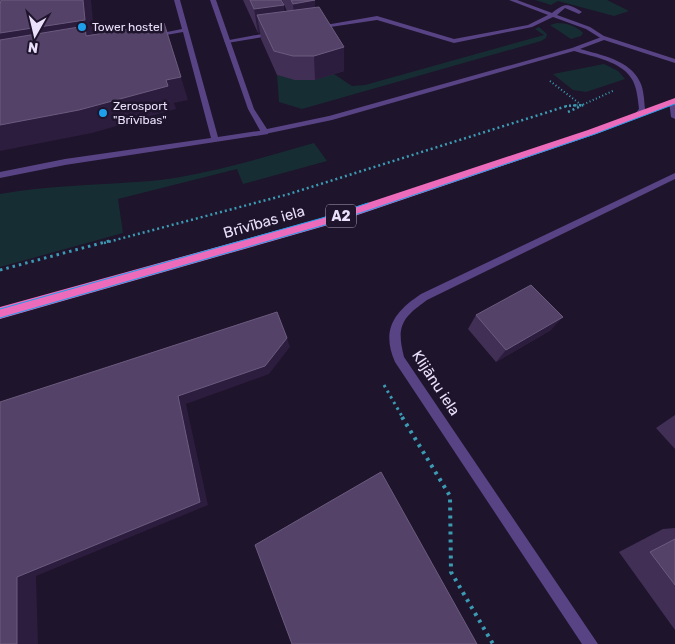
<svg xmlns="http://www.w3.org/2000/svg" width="675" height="644" font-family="Rubik,sans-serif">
  <rect width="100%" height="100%" fill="#1e142b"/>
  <!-- green -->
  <g fill="#172d34">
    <path d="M535,0H607L629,11L614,16L558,1L551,5Z"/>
    <path d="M557,23C567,23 576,26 583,33L581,36L571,39L550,25Z"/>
    <path d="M539,27L547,34L546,38L541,41L302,109L279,102L277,75C300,81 312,81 334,74L352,86L365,85L544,35L535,29Z"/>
    <path d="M604,64L618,71L625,79L586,92L573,90L553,74Z"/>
    <path d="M314,143L327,161L243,184L237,169L118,199L123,233L0,267V194C50,185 101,185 151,181C207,175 261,158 314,143Z"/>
  </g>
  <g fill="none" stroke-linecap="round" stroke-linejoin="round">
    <!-- path-far3 -->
    <g stroke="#3c9bb4" stroke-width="2" stroke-dasharray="1 2.5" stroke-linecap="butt">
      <path d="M550,81L580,104"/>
      <path d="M566,106L581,105"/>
      <path d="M580,106L615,90"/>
    </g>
    <!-- path-far2 -->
    <g stroke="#3c9bb4" stroke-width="2.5" stroke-dasharray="2 3" stroke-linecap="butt">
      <path d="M568,112L583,105"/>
      <path d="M104,243L289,194L567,106L580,105"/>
    </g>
    <!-- path-far1 -->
    <g stroke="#3c9bb4" stroke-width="3" stroke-dasharray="2.5 4" stroke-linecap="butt">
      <path d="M0,270L109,241"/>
      <path d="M384,385L403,418"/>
    </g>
    <!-- path -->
    <path stroke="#3c9bb4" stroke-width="4" stroke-dasharray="3 5" stroke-linecap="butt" d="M402,417L450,496L451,572L493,644"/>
    <!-- service -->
    <g fill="#584385" fill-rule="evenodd">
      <path d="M174,0H180L218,137L265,130H268V134L65,165L0,178V172L65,159L211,138L183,32L155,37L152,35L182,29Z"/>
      <path d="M509,0H517L552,13C565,3 567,3 582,12L579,14L565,8L557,15L590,27L607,38L602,39L586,29L553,17L532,27L454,43L377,20L317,29L314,27L377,16L454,39L528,25L548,15Z"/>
      <path d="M273,32L275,33V35L227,43L224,41Z"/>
    </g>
    <!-- minor -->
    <path fill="#584385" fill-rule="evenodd" d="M210,0H216L254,109L267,129L329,116L572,48L604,36L675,59V63L604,40L580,49C601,55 630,60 640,82C644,90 644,100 645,109L640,115L638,116L635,114L639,109C638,100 637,89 633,81C623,61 593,57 574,51L332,120L265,134H262L248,109Z"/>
    <!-- tertiary -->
    <g fill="#584385" fill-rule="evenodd">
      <path d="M669,101H673L675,103V119L671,117Z"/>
      <path d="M675,173V179L427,300C402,318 396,326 404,357L598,644H582L395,362C381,330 394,312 421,294Z"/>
    </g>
    <!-- trunk -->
    <path fill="#ec6cbb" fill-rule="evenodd" d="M675,98V104L596,134L328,225L0,319V307L322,218L588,130Z"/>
    <!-- tram -->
    <g stroke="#1d9feb" stroke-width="1">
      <path d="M0,309L322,218L368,203"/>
      <path d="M0,318L325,225L595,134L675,104"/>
    </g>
  </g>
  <!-- wall -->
  <g fill="#422f56">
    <path d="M243,0H281L284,5V11H287L282,0H314L315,7L344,71L315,80H295L277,75L261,39L260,32L258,33Z"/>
    <path d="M476,315L551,330L496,362L468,329Z"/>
    <path d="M675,415V449L656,428Z"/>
    <path d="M675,528V630L619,552L663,529Z"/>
  </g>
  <!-- shaded-wall -->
  <g fill="#2c1c3e">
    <path d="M0,0H91L95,42L0,55Z"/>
    <path d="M315,0V24L295,27L293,4Z"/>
    <path d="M284,5L286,29L257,15L260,32L258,33L254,9Z"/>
    <path d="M164,23L188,100L174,103L176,109L92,133L0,151V125L166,80Z"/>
    <path d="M344,47V71L315,80L314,56Z"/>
    <path d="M563,317L551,330L496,362L506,350Z"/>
    <path d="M287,338L290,347L269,374L186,404L208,505L36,576L38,644H17V577L178,396Z"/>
  </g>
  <!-- building -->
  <g fill="#544268" stroke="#6c5b7f">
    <path d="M1,0H83L85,20L0,33V5Z"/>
    <path d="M250,0H281L284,5L254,9Z"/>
    <path d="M291,0H315L293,4Z"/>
    <path d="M319,7L344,47L314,56H293L274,51L257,15Z"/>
    <path d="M164,23L181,77L166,80L168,86L79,110L0,125V40L85,26L86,36Z"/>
    <path d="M531,285L563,317L506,350L476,315Z"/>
    <path d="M277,312L287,338L265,366L178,396L200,502L17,577V644H0V402Z"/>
    <path d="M381,472L477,644H292L255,545Z"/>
    <path d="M675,539V585L650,552Z"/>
  </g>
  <!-- markers -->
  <g fill="#1d9feb" stroke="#1e142b" stroke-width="2">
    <circle cx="82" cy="27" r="5"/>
    <circle cx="103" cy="113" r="5"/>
  </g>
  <g text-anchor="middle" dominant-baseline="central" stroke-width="5" stroke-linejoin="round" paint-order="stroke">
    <!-- far-poi labels -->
    <g font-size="12" fill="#ebe0fc" stroke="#1e142b" text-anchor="start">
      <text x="92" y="27">Tower hostel</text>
      <text x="113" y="106">Zerosport<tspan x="113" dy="14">"Brīvības"</tspan></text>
    </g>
    <!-- shield labels -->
    <rect fill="#1e142b" stroke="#aea3bd" stroke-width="1" x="326" y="204.5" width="30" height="23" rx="4"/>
    <g font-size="14" font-weight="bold" fill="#ebe0fc">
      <text x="341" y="216">A2</text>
    </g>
    <!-- street labels -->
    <g font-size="15" fill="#ebe0fc" stroke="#1e142b">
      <text transform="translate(264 222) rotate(-16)">Brīvības iela</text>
      <text transform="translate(436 383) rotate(57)">Klijānu iela</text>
    </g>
  </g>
  <!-- north arrow -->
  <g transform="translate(35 35) rotate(188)" stroke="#1e142b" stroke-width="4" paint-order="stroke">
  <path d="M0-4L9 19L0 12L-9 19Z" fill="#ebe0fc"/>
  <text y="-8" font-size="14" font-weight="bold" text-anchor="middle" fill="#ebe0fc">N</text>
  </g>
</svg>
